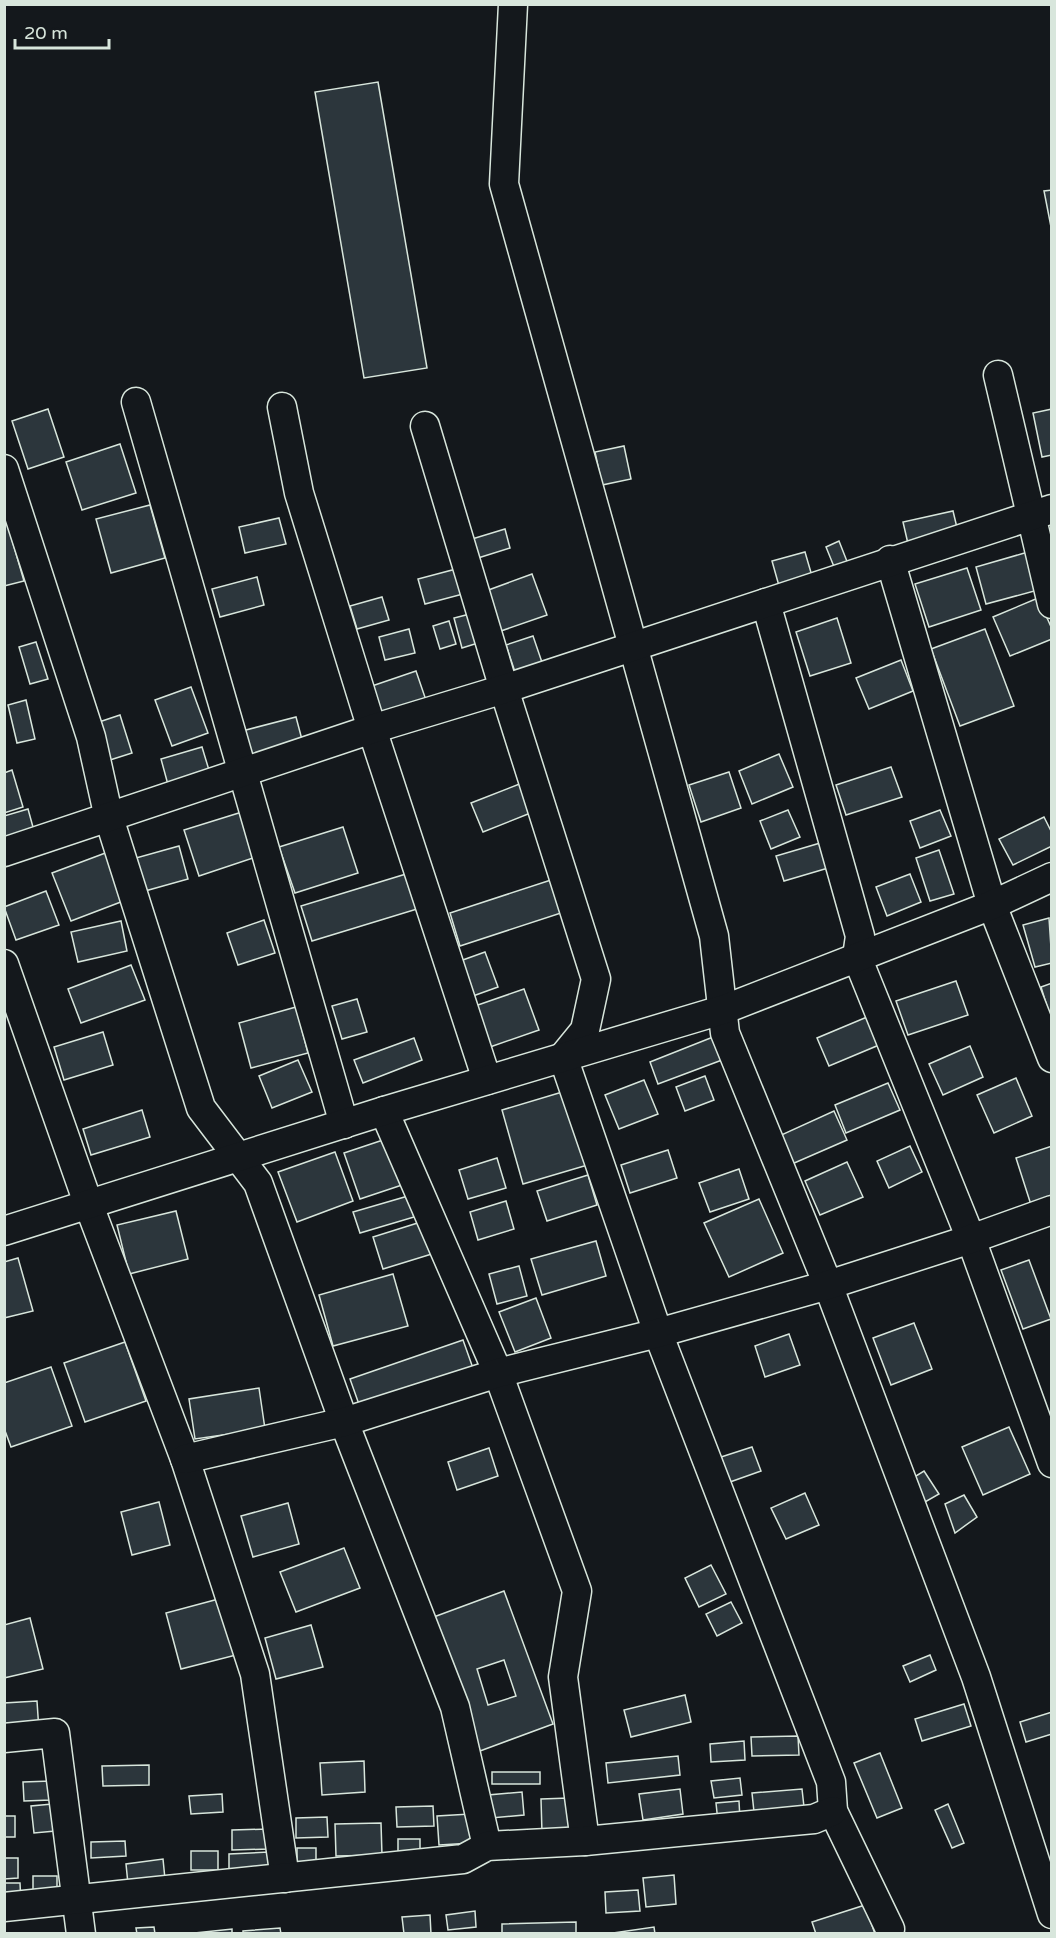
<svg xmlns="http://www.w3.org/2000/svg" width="1056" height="1938" font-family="'Varela Round',sans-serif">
  <rect width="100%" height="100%" fill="#14181c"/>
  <!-- building -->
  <g fill="#2c363c" stroke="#d8e6dc" stroke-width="1.5" fill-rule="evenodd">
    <path d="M378,82L427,368L364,378L315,92Z"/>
    <path d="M1052,190V232L1044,191Z"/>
    <path d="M48,409L64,457L28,469L12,421Z"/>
    <path d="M1052,409V455L1042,457L1033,413Z"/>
    <path d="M120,444L136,493L82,510L66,462Z"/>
    <path d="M624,446L631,479L602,485L595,452Z"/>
    <path d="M150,505L165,558L111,573L96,519Z"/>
    <path d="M953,511L959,536L909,548L903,522Z"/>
    <path d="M4,512L24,581L4,586Z"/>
    <path d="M279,518L286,544L245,553L239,527Z"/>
    <path d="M505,529L510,548L478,558L472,539Z"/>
    <path d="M839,541L850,569L837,574L826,547Z"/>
    <path d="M805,552L814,583L781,593L772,561Z"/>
    <path d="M1028,552L1038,590L986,604L976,567Z"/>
    <path d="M967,568L981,610L929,627L915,584Z"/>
    <path d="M456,569L463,594L425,604L418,579Z"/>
    <path d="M532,574L547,615L498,632L483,592Z"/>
    <path d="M257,577L264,605L220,617L212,589Z"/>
    <path d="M382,597L389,620L357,629L350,606Z"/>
    <path d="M1038,598L1052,629V639L1010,656L993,617Z"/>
    <path d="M470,614L478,643L462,648L454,618Z"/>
    <path d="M837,618L851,663L810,676L796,632Z"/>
    <path d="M449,621L456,644L440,649L433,626Z"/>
    <path d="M409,629L415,653L385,660L379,637Z"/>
    <path d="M985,629L1014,706L960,726L931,649Z"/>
    <path d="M533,636L546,674L519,684L506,645Z"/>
    <path d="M36,642L48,679L30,684L19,647Z"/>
    <path d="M901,660L913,691L869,709L856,678Z"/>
    <path d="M416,671L429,709L382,725L369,687Z"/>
    <path d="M191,687L208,733L172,746L155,700Z"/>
    <path d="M26,700L35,739L17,743L8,705Z"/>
    <path d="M120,715L132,753L110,760L99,722Z"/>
    <path d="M296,717L305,751L251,766L242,731Z"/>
    <path d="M202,747L212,780L170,792L161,759Z"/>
    <path d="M779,754L793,787L752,804L739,771Z"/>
    <path d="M891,767L902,797L846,815L836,785Z"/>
    <path d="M12,770L23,807L4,813V773Z"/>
    <path d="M729,772L741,808L701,822L689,785Z"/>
    <path d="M522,783L533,812L483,832L471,803Z"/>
    <path d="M28,809L36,838L4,847V816Z"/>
    <path d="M788,810L800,837L771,849L760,821Z"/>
    <path d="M940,810L951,836L920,848L910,821Z"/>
    <path d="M242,812L256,857L199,876L184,830Z"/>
    <path d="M1044,817L1052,833V846L1013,865L999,839Z"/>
    <path d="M343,827L358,873L295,893L279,847Z"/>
    <path d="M827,841L835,866L784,881L776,856Z"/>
    <path d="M179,846L188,879L145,891L136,858Z"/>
    <path d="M939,850L954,894L930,901L916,858Z"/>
    <path d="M108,852L126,900L71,921L52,873Z"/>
    <path d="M406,874L417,909L312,941L301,906Z"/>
    <path d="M910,874L921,902L887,916L876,887Z"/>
    <path d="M554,879L564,912L460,946L450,913Z"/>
    <path d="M46,891L59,925L16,940L4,907Z"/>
    <path d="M1049,918L1052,963L1035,967L1023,925Z"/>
    <path d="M264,920L275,953L238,965L227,933Z"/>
    <path d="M121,921L127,951L78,962L71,932Z"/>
    <path d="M485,952L498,987L473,996L460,961Z"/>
    <path d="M131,965L145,1000L81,1023L68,989Z"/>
    <path d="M956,981L968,1015L908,1035L896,1001Z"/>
    <path d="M1052,983V1012L1049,1013L1041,987Z"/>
    <path d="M524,989L539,1030L490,1047L475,1006Z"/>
    <path d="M357,999L367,1032L342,1039L332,1006Z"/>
    <path d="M296,1007L308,1053L251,1068L239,1023Z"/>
    <path d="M867,1017L879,1045L829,1066L817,1038Z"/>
    <path d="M103,1032L113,1065L64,1080L54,1047Z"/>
    <path d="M713,1037L722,1060L658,1084L650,1062Z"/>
    <path d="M414,1038L422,1060L363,1083L354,1060Z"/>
    <path d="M970,1046L983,1077L943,1095L929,1064Z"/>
    <path d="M298,1060L312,1092L272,1108L259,1076Z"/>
    <path d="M705,1076L714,1100L685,1111L676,1087Z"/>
    <path d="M1016,1078L1032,1116L994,1133L977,1095Z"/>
    <path d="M644,1080L658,1114L619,1129L605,1095Z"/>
    <path d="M888,1083L900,1110L846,1133L835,1105Z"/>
    <path d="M569,1090L591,1164L523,1184L502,1110Z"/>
    <path d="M142,1110L150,1137L91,1155L83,1129Z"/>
    <path d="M834,1111L847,1140L792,1164L779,1136Z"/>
    <path d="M386,1139L402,1185L360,1199L344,1153Z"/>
    <path d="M910,1146L922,1172L889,1188L877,1161Z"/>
    <path d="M1052,1146V1205L1033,1211L1016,1158Z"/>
    <path d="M668,1150L677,1178L630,1193L621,1165Z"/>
    <path d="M335,1152L353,1201L297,1222L278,1172Z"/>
    <path d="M497,1158L506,1188L468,1199L459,1170Z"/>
    <path d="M847,1162L863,1197L820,1215L805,1181Z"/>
    <path d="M739,1169L749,1199L710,1212L699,1183Z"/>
    <path d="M588,1175L597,1205L547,1221L537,1191Z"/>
    <path d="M408,1196L414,1217L360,1233L353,1212Z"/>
    <path d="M759,1199L783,1253L729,1277L704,1223Z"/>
    <path d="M506,1201L514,1229L478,1240L470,1212Z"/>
    <path d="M176,1211L188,1259L129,1274L117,1225Z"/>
    <path d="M424,1221L435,1253L383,1269L373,1237Z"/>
    <path d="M596,1241L606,1276L542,1295L531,1259Z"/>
    <path d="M18,1258L33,1311L4,1318V1262Z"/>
    <path d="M1029,1260L1051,1319L1023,1329L1001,1270Z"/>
    <path d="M519,1266L527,1296L497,1304L489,1274Z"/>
    <path d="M393,1274L408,1326L333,1346L319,1295Z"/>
    <path d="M536,1298L551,1338L515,1352L499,1312Z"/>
    <path d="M914,1323L932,1369L891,1385L873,1338Z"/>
    <path d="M789,1334L800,1365L765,1377L755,1346Z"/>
    <path d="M463,1340L474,1371L361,1410L350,1379Z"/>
    <path d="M125,1342L146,1401L85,1422L64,1363Z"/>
    <path d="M51,1367L72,1426L11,1447L4,1428V1383Z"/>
    <path d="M259,1388L265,1429L195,1439L189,1399Z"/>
    <path d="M1009,1427L1030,1474L983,1495L962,1447Z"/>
    <path d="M752,1447L761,1471L730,1482L721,1457Z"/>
    <path d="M489,1448L498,1476L457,1490L448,1462Z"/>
    <path d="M924,1471L939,1494L925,1502L911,1479Z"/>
    <path d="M805,1493L819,1525L786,1539L771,1508Z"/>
    <path d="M964,1495L977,1517L955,1533L945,1504Z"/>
    <path d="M159,1502L170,1545L132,1555L121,1512Z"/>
    <path d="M288,1503L299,1544L253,1557L241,1516Z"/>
    <path d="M344,1548L360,1588L296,1612L280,1572Z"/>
    <path d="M711,1565L726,1594L699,1607L685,1578Z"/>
    <path d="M504,1591L553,1724L480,1751L431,1618ZM504,1660L516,1696L488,1705L477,1669Z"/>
    <path d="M226,1597L240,1654L181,1669L166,1613Z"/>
    <path d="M731,1602L742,1623L717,1636L706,1614Z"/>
    <path d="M30,1618L43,1669L4,1678V1625Z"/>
    <path d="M311,1625L323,1667L276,1679L265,1638Z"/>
    <path d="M930,1655L936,1670L910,1682L903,1666Z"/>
    <path d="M685,1695L691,1722L631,1737L624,1710Z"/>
    <path d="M37,1701L39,1731L4,1733V1703Z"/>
    <path d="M964,1704L971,1726L922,1741L915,1719Z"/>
    <path d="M1052,1712V1734L1026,1742L1020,1722Z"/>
    <path d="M798,1736L799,1755L752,1756L751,1737Z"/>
    <path d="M744,1741L745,1760L711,1762L710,1744Z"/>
    <path d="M880,1753L902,1808L877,1818L854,1763Z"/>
    <path d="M678,1756L680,1775L608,1783L606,1763Z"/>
    <path d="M364,1761L365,1792L322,1795L320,1763Z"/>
    <path d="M149,1765V1785L103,1786L102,1766Z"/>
    <rect x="492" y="1772" width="48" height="12"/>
    <path d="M740,1778L742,1795L714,1798L711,1781Z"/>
    <path d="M51,1781V1800L24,1801L23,1782Z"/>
    <path d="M680,1789L683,1814L643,1820L639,1794Z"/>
    <path d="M802,1789L804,1807L754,1812L752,1793Z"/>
    <path d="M522,1792L524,1815L491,1818L488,1795Z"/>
    <path d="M222,1794L223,1812L191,1814L189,1796Z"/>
    <path d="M569,1798L570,1832L542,1833L541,1799Z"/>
    <path d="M739,1801L740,1820L718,1822L716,1803Z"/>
    <path d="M63,1803L66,1830L34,1833L31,1806Z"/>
    <path d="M948,1804L964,1843L952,1848L935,1810Z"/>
    <path d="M433,1806L434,1826L397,1827L396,1807Z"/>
    <path d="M470,1814L472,1843L439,1845L437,1816Z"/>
    <rect x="4" y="1816" width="11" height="21"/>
    <path d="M327,1817L328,1837L296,1838V1818Z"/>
    <path d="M381,1823L382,1855L336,1856L335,1824Z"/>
    <path d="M268,1829L269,1849L232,1850V1830Z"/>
    <rect x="398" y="1839" width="22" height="17"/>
    <path d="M125,1841L126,1856L91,1858V1842Z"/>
    <rect x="297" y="1848" width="19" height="20"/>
    <rect x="191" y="1851" width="27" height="19"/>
    <path d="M269,1852L270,1873L229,1874V1854Z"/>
    <path d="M4,1858H18V1878L4,1879Z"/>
    <path d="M163,1859L165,1879L128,1884L126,1864Z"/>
    <path d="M674,1875L676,1904L646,1907L643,1878Z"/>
    <rect x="33" y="1876" width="24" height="18"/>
    <path d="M4,1883H20L21,1903L4,1904Z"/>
    <path d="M638,1890L640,1911L606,1913L605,1892Z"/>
    <path d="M865,1905L875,1934H816L812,1922Z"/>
    <path d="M475,1911L476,1927L448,1930L446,1915Z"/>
    <path d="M430,1915L431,1934H404L402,1917Z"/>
    <path d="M576,1922V1934H502V1924Z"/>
    <path d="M154,1927L155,1934H137L136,1928Z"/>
    <path d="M654,1927L655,1934H606Z"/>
    <path d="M280,1928L281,1934H243V1931Z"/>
    <path d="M232,1929V1934H195V1933Z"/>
  </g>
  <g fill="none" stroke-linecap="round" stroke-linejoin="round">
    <defs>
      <g id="minor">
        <path d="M513,4L504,184L714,936L725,1033L828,1285L976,1677L1052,1914"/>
        <path d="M998,375L1052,604"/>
        <path d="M136,402L344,1124"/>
        <path d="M282,407L299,493L372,729L487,1080"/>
        <path d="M425,426L504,689L596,979L585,1030L563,1057L658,1333L831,1782L833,1811L890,1929"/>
        <path d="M4,469L91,737L109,818L201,1108L258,1183L344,1422L455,1707L487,1846"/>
        <path d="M890,560L992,905L1052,1058"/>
        <path d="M766,603L860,936L857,957L971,1239L1052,1463"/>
        <path d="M4,852L372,729L504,689L1052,509"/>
        <path d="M4,964L88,1203L185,1459L255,1674L285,1878"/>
        <path d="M384,1111L498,1373L577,1591L563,1677L585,1841"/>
        <path d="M4,1231L384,1111L725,1009L992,905L1052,877"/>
        <path d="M185,1459L344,1422L498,1373L658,1333L828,1285L971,1239L1052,1210"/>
        <path d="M4,1738L55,1733L81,1934"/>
        <path d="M4,1907L463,1859L487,1846L585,1841L814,1819L833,1811"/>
      </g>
    </defs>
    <!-- minor casing -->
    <use href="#minor" stroke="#d8e6dc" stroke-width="31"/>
    <!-- minor -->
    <use href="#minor" stroke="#14181c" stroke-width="28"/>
  </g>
  <!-- border -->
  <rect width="1056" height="1938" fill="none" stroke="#d8e6dc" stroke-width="12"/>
  <!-- scale -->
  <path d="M15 39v9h94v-9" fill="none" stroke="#d8e6dc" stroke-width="3"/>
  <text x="24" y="39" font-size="18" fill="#d8e6dc" stroke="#14181c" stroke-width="4.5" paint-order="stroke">20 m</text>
</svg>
